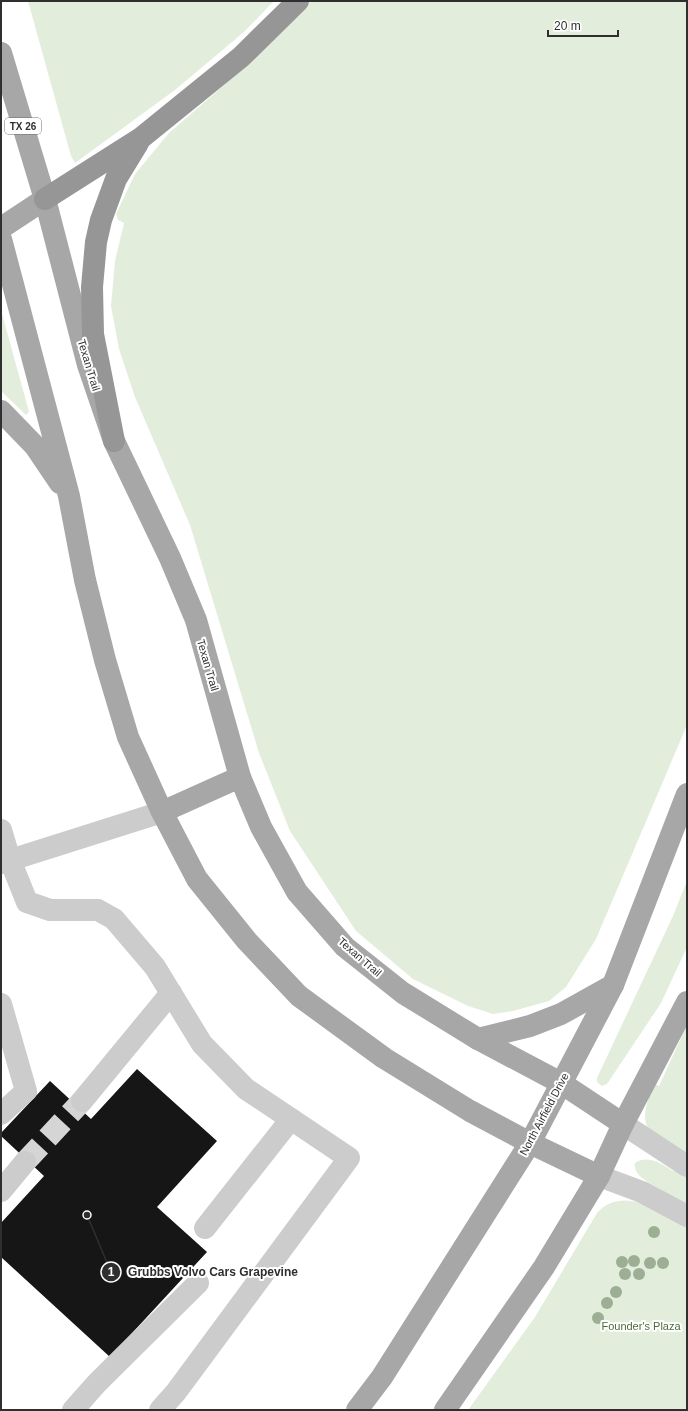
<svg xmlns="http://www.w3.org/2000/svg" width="688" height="1411" font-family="Helvetica,sans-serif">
  <rect width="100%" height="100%" fill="#fff"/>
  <!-- green -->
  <g fill="#e3eddc">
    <path d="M28,1H274L244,32L175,90L75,163L71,156Z"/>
    <path d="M311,1H687V725L596,939L566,987L549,1001L513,1011L493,1014L468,1006L413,979L356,931L290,831L259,753L190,525L135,397L119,349L111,306L115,261L124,223L118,220L116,214L135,174L169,133L231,79Z"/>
    <path d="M1,310L29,412L26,415L1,391Z"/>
    <path d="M687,881V947L661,1003L607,1084L602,1086L597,1082V1078L673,916Z"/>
    <path d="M687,1025V1410H468L535,1317L597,1213C613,1195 633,1200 654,1206L662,1190C653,1185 632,1176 635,1163C647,1154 663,1164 673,1171L682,1155C645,1131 636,1128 654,1084L659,1086Z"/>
  </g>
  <!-- building -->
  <path fill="#161616" d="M137,1069L217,1141L157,1207L207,1252L110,1357L1,1257V1223L44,1176L1,1136V1133L50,1081L91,1119Z"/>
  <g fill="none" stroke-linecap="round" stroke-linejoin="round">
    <!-- minor-tunnel -->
    <path stroke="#d5d5d5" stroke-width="22" stroke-dasharray="22 11" stroke-linecap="butt" d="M25,1162L82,1101"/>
    <!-- minor -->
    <g stroke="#ccc" stroke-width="22">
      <path d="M1,830L10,860L27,902L50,910H98L114,919L155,967L202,1044L246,1089L349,1158L176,1392L160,1410"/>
      <path d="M1,863L162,812"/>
      <path d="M1,1004L26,1091L1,1114"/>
      <path d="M82,1101L171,993"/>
      <path d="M623,1124L687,1166"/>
      <path d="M599,1176L642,1192L687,1216"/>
      <path d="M1,1191L25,1162"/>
      <path d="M205,1228L291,1119"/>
      <path d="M73,1410L97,1383L198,1283"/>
    </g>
    <!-- major -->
    <g stroke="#a7a7a7" stroke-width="22">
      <path d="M1,53L45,199L88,365L114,441L170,558L196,620L240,777L261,827L297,892L345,947L403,993L478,1039L561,1083L623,1124"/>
      <path d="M1,228L45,199"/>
      <path d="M1,239L69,496L85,580L105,660L128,737L162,812L197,879L247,941L299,996L384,1058L470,1111L530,1143L599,1176"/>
      <path d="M1,411L35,446L60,483"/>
      <path d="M162,812L240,777"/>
      <path d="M478,1039L530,1026L561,1014L613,985"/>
      <path d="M357,1410L382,1377L530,1143L613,985L687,794"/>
      <path d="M445,1410L544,1267L599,1176L623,1124L687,1002"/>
    </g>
    <!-- highway -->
    <g stroke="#969696" stroke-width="22">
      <path d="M45,199L141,138L241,57L298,1"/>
      <path d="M114,441L93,334L92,287L96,242L101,220L116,179L138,143"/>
    </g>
  </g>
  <!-- trees -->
  <g fill="#9cae93">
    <circle cx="654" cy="1232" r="6"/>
    <circle cx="634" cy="1261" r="6"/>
    <circle cx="622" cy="1262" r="6"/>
    <circle cx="650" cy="1263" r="6"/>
    <circle cx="663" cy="1263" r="6"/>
    <circle cx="625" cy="1274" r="6"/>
    <circle cx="639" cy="1274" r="6"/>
    <circle cx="616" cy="1292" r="6"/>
    <circle cx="607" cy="1303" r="6"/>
    <circle cx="598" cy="1318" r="6"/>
  </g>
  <g text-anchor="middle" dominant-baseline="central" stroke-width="4" stroke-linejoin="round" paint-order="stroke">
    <!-- shield labels -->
    <rect fill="#fff" stroke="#6d6d6d" stroke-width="1" x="5" y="118" width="36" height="16" rx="3"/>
    <g font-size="10" font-weight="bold" fill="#2f2f2f">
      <text x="23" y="126">TX 26</text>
    </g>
    <!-- street labels -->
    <g font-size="11" fill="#2f2f2f" stroke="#fff">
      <text transform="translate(89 365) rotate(73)">Texan Trail</text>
      <text transform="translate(208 665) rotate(74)">Texan Trail</text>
      <text transform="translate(360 957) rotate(41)">Texan Trail</text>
      <text transform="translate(544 1114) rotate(-62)">North Airfield Drive</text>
    </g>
    <!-- park labels -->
    <g font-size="11" fill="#4b6c3a" stroke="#fff">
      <text x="641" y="1326">Founder's Plaza</text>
    </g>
  </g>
  <!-- callouts -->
  <path fill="none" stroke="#2f2f2f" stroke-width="1.5" d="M87 1215L111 1272"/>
  <g fill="#2f2f2f" stroke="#fff" stroke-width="1.5">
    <circle cx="87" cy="1215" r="4"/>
    <circle cx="111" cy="1272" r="10"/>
  </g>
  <g font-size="12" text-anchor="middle" font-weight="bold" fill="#fff">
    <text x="111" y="1276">1</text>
  </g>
  <g font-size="12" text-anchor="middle" font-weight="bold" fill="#2f2f2f" stroke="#fff" stroke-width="4" stroke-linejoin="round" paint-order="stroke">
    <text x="213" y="1276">Grubbs Volvo Cars Grapevine</text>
  </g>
  <!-- border -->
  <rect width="688" height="1411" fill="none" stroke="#2f2f2f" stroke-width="4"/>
  <!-- scale -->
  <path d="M548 30v6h70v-6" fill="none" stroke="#2f2f2f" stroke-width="2"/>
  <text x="554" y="30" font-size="12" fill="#2f2f2f" stroke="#ffffff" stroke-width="3" paint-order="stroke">20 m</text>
</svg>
